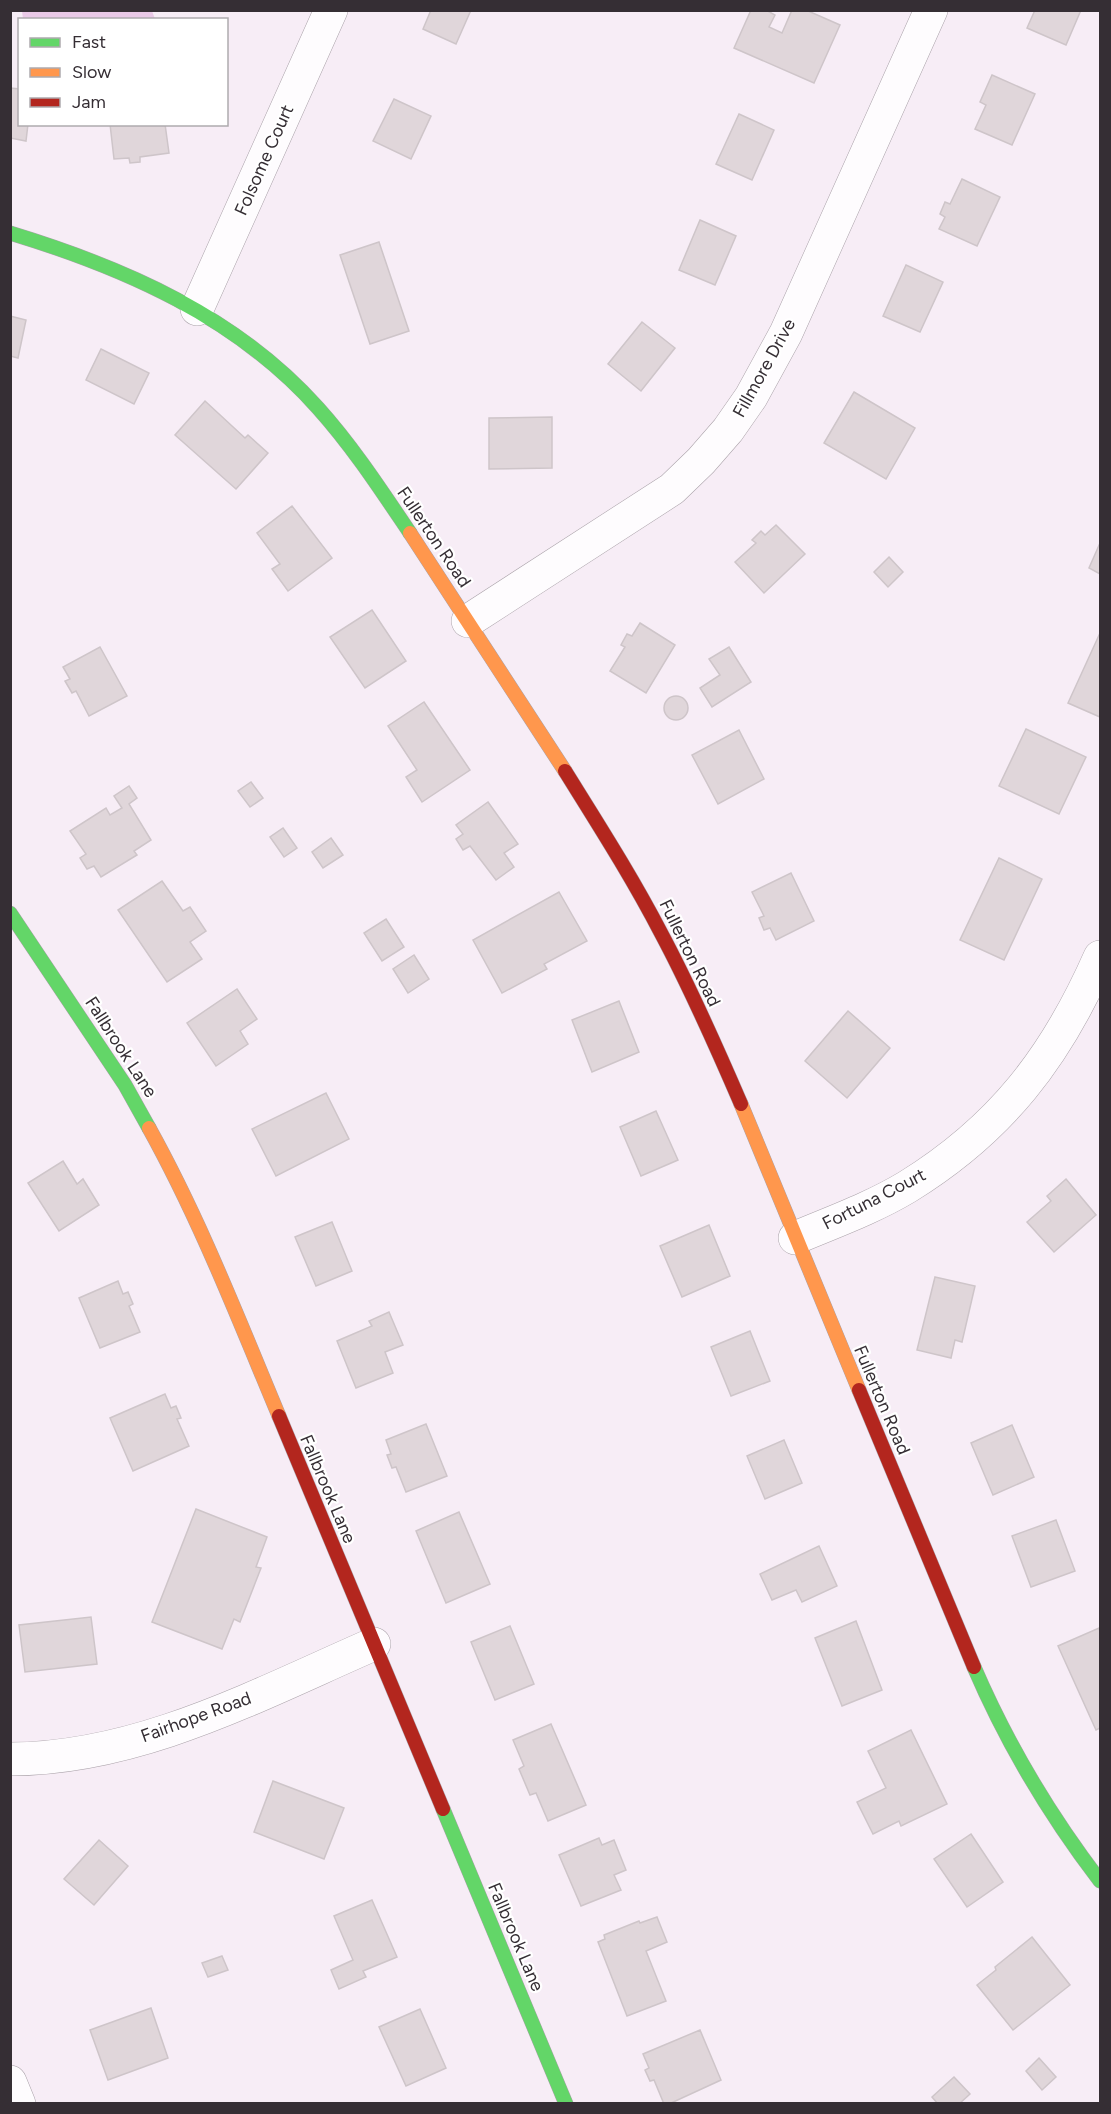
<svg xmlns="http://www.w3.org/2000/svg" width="1111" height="2114" font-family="Figtree,sans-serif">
  <rect width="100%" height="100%" fill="#f7edf6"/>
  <!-- green -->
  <path fill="#eac9e7" d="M22,11H152L155,19H23Z"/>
  <!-- building -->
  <g fill="#e0d6da" stroke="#cec5c9" stroke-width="1.5">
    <path d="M431,10H471L456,44L423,29Z"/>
    <path d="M751,10H766L775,15L769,27L782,33L792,10H806L840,25L814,83L734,48Z"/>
    <path d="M1035,10H1081L1066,45L1027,28Z"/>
    <path d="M992,75L1035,94L1012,145L975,129L986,105L980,102Z"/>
    <path d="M10,88L20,89V124H28L26,141L10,138Z"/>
    <path d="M394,99L431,116L411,159L373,141Z"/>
    <path d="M739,114L774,130L752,180L716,164Z"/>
    <path d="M110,124H165L169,153L140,157V162L130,163L129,158L114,159Z"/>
    <path d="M962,179L1000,197L977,246L939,229L945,217L940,214L945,202L950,204Z"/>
    <path d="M700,220L736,236L715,285L679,270Z"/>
    <path d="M379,242L409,331L370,344L340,255Z"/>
    <path d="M906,265L943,282L920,332L883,316Z"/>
    <path d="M10,316L26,320L18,358L10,356Z"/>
    <path d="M642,322L675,348L641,391L608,364Z"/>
    <path d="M101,349L149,373L134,404L86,380Z"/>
    <path d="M854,392L915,428L886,479L824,443Z"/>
    <path d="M205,401L245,438L248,435L268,453L236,489L175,435Z"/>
    <path d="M552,417V468L489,469V418Z"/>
    <path d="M292,506L332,558L288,591L272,569L280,564L257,533Z"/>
    <path d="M776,525L805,554L764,593L735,562L756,543L752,540L761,531L765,535Z"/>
    <path d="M1100,543V574L1089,568Z"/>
    <path d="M889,557L903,572L888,587L874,572Z"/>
    <path d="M372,610L406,661L365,688L330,637Z"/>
    <path d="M640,623L675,645L646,693L610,671L625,647L621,645L627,634L632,636Z"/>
    <path d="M1100,633V717L1068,703Z"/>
    <path d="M100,647L127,696L89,716L76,691L72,693L65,681L70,679L63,667Z"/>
    <path d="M729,647L751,682L712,707L700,688L720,675L709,659Z"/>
    <circle cx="676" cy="708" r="12"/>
    <path d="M424,702L470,770L422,802L406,777L417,770L388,726Z"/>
    <path d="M1026,729L1086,757L1059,814L999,786Z"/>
    <path d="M739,730L764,779L718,804L692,755Z"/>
    <path d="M251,782L263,798L250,807L238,791Z"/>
    <path d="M129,786L137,798L129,804L151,840L134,851L137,855L101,877L94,866L87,869L80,858L86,854L70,831L106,808L110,815L122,808L114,796Z"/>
    <path d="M488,802L518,844L504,853L514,867L496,880L470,846L463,850L456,839L463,834L456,825Z"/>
    <path d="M283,828L297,848L284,857L270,837Z"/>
    <path d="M331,838L343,855L323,868L312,852Z"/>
    <path d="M999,858L1042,879L1004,960L960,940Z"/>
    <path d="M791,873L814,921L776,940L770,928L764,930L759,918L764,916L752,892Z"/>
    <path d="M162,881L183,911L190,907L206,931L190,942L202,959L167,982L118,910Z"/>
    <path d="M559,892L587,941L544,964L547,969L502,993L473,940Z"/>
    <path d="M386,919L404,947L382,961L364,933Z"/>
    <path d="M414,955L429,979L408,993L393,969Z"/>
    <path d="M237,989L257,1019L240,1031L248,1044L216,1066L187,1023Z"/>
    <path d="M619,1001L639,1052L592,1072L572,1020Z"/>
    <path d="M848,1011L890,1048L847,1098L805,1061Z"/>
    <path d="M326,1093L349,1139L276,1176L252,1129Z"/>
    <path d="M656,1111L678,1160L641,1176L620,1127Z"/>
    <path d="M63,1161L77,1184L83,1179L99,1205L59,1231L28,1183Z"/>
    <path d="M1066,1179L1096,1215L1054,1252L1027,1222L1051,1201L1047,1196Z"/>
    <path d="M332,1222L352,1271L316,1286L295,1237Z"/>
    <path d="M709,1225L730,1276L682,1297L660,1246Z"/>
    <path d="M935,1277L975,1286L962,1342L955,1340L951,1358L917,1350Z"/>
    <path d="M118,1281L123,1294L128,1292L133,1304L129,1306L140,1332L100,1348L79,1298Z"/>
    <path d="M389,1312L403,1345L385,1352L393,1373L356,1388L337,1341L372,1326L369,1321Z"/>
    <path d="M750,1331L770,1381L731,1396L711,1347Z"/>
    <path d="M165,1394L171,1408L176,1406L181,1418L177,1419L189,1446L133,1471L110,1418Z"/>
    <path d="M426,1424L447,1476L406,1492L396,1467L392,1468L387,1455L391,1454L386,1440Z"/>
    <path d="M1012,1425L1034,1477L993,1495L971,1443Z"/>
    <path d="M784,1440L802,1483L765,1499L747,1456Z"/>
    <path d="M196,1509L267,1537L256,1567L261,1568L240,1622L234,1619L222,1649L152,1622Z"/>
    <path d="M459,1512L490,1584L446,1603L416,1531Z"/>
    <path d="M1056,1520L1075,1571L1031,1587L1012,1536Z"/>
    <path d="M819,1546L837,1586L802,1602L796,1590L772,1600L760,1574Z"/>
    <path d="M91,1617L97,1664L25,1672L19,1625Z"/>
    <path d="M856,1621L882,1690L842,1706L815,1638Z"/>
    <path d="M510,1626L534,1684L495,1700L471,1642Z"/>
    <path d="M1099,1628L1100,1632V1728L1096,1730L1058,1646Z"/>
    <path d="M551,1724L586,1805L548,1821L536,1793L530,1795L519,1769L524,1766L513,1740Z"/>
    <path d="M911,1730L947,1804L901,1826L899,1821L873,1834L857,1802L886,1788L868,1751Z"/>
    <path d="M273,1781L344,1808L324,1859L254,1832Z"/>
    <path d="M971,1834L1003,1882L967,1907L934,1859Z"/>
    <path d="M599,1838L602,1845L614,1840L626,1870L614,1875L621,1890L581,1906L559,1855Z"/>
    <path d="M99,1840L128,1866L94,1905L64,1879Z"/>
    <path d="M372,1900L397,1957L363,1971L366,1977L339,1989L331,1970L353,1960L334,1916Z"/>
    <path d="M657,1917L667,1942L646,1951L666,2001L627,2016L598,1942L605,1939L604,1935L639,1921L640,1923Z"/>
    <path d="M1032,1937L1070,1985L1013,2030L977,1985L996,1970L995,1967Z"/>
    <path d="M222,1956L228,1970L208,1977L202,1963Z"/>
    <path d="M151,2008L168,2058L108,2080L90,2030Z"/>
    <path d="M420,2009L446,2068L406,2086L379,2027Z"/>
    <path d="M700,2030L721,2080L669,2104H664L654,2080L650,2081L645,2070L649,2068L643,2054Z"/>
    <path d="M1039,2058L1056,2077L1042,2090L1026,2071Z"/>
    <path d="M954,2077L970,2094L959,2104H938L932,2097Z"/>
  </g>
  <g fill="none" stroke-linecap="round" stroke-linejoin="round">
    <defs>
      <g id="street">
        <path d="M197,309L331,10"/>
        <path d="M468,621L672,489L701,461L728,430L751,397L786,333L931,10"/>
        <path d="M795,1238C833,1222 872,1208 907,1187C1001,1129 1056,1057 1100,957"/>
        <path d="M10,1759C139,1759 259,1694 374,1644"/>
        <path d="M10,2082L19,2104"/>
      </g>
      <g id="fast">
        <path d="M10,233C125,268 237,317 318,408C353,447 381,490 410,533"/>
        <path d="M10,913L125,1085L149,1128"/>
        <path d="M974,1667C1008,1746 1048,1813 1100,1881"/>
        <path d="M443,1809L566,2104"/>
      </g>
      <g id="slow">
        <path d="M410,533L565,771"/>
        <path d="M741,1104L859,1390"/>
        <path d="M149,1128C200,1220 238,1318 279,1416"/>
      </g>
      <g id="jam">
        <path d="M565,771C598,824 632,877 661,933C691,989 716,1046 741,1104"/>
        <path d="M859,1390L974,1667"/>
        <path d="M279,1416L443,1809"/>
      </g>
    </defs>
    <!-- street casing -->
    <use href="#street" stroke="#aba3aa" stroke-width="34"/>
    <!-- fast casing -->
    <use href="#fast" stroke="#aba3aa" stroke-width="15"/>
    <!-- slow casing -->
    <use href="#slow" stroke="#aba3aa" stroke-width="15"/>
    <!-- jam casing -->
    <use href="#jam" stroke="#aba3aa" stroke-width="15"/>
    <!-- street -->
    <use href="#street" stroke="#fefcfe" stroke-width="33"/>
    <!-- fast -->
    <use href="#fast" stroke="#63d668" stroke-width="14"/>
    <!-- slow -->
    <use href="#slow" stroke="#ff974d" stroke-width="14"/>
    <!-- jam -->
    <use href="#jam" stroke="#b3261e" stroke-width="14"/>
  </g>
  <g text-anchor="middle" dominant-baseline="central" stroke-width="4.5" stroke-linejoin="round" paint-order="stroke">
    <!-- street labels -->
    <g font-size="18" fill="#352e34" stroke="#fff">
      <text transform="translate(264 160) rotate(-66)">Folsome Court</text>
      <text transform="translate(764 368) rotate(-61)">Fillmore Drive</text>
      <text transform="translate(434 537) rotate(56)">Fullerton Road</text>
      <text transform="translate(690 953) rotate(64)">Fullerton Road</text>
      <text transform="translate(121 1047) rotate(57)">Fallbrook Lane</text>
      <text transform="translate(874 1199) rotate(-27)">Fortuna Court</text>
      <text transform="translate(882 1400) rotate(67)">Fullerton Road</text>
      <text transform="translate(328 1489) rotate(67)">Fallbrook Lane</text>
      <text transform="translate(196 1717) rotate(-20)">Fairhope Road</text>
      <text transform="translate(516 1937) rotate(67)">Fallbrook Lane</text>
    </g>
  </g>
  <!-- border -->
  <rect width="1111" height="2114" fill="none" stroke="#352e34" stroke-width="24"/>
  <!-- legend -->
  <rect x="18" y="18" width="210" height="108" fill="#ffffff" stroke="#aeabae" stroke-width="1.5"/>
  <rect x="30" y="38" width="30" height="9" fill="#63d668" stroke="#aeabae" stroke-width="1.5"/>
  <text x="72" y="48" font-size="18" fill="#352e34">Fast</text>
  <rect x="30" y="68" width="30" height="9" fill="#ff974d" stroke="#aeabae" stroke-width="1.5"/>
  <text x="72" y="78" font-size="18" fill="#352e34">Slow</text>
  <rect x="30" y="98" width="30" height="9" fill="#b3261e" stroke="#aeabae" stroke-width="1.5"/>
  <text x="72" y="108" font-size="18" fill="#352e34">Jam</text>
</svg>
